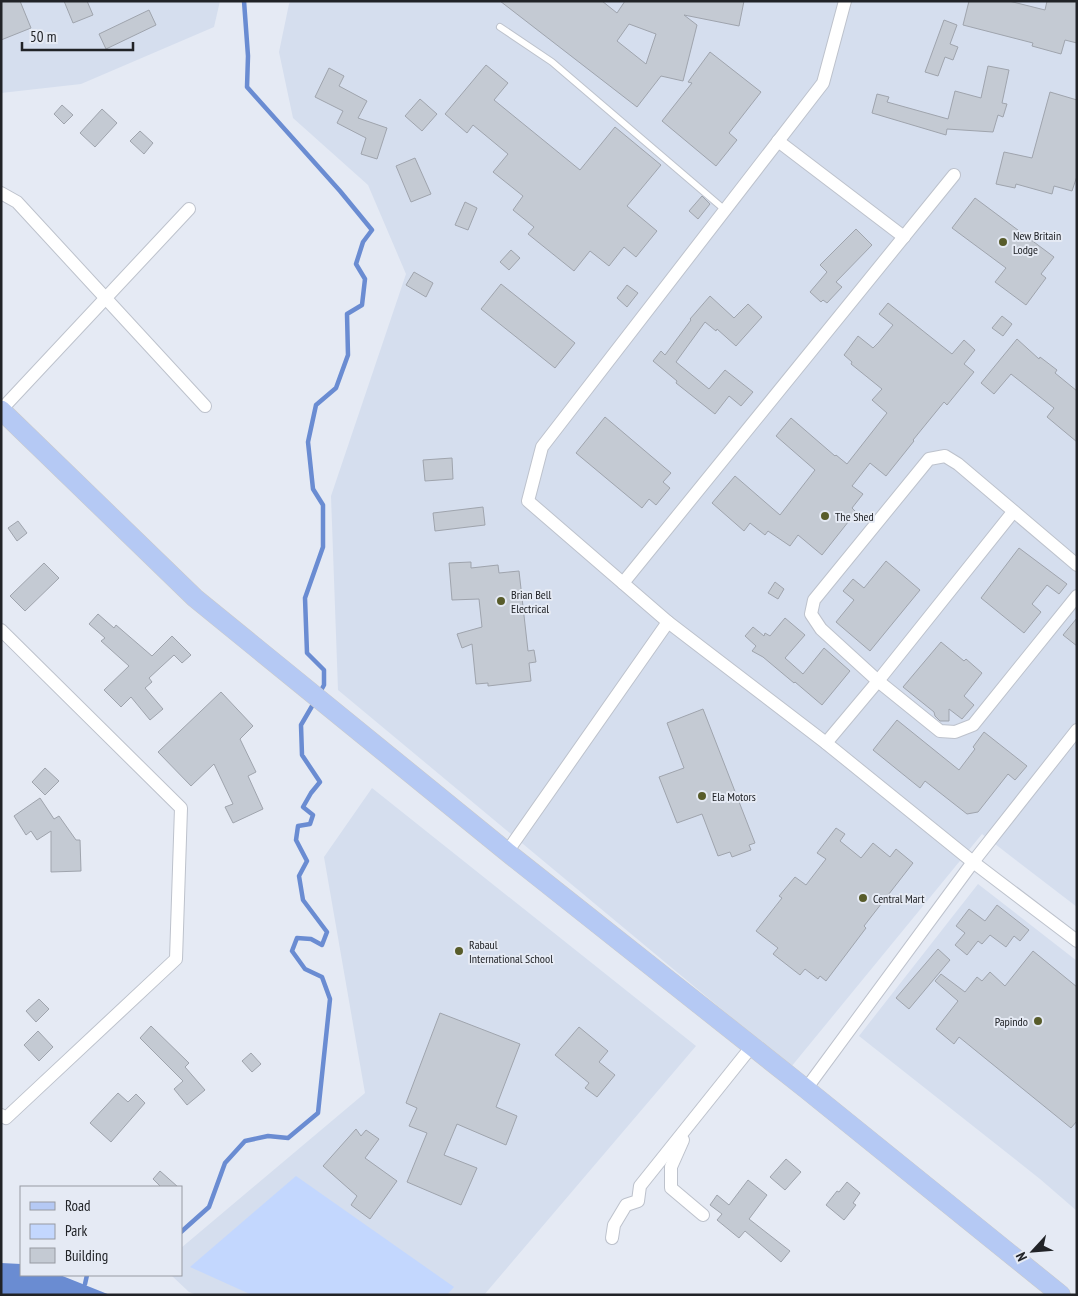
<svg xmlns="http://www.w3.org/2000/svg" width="1078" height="1296" font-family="'PT Sans Narrow',sans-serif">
  <rect width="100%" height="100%" fill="#e5eaf4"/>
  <!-- built -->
  <g fill="#d5deee">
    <path d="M1,1H220L214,27L81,84L1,93Z"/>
    <path d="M291,1H1077V907L982,834L791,1067L338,690L331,496L406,274L368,185L293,118L279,52L289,4Z"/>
    <path d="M372,788L696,1046L484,1295H197L189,1292L171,1275H181V1248L365,1093L324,857Z"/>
    <path d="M978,884L1077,961V1211L1040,1179L859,1036Z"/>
  </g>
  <!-- green -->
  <path fill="#c3d7fe" d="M296,1176L454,1287L447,1295H252L190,1267Z"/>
  <!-- water -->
  <path fill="#6a8cd2" d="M1,1263L21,1264V1275H60L110,1295H1Z"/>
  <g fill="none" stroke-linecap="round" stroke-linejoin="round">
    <!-- stream -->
    <g stroke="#6a8cd2" stroke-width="4.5">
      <path d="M244,1L248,56L247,87L340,191L372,230L363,242L356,264L365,279L362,305L347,314L348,355L336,388L316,405L308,442L313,489L323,505V547L305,598L307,653L324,670V685L319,694"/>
      <path d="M181,1232L209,1207L225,1163L245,1141L268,1136L288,1138L318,1113L330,999L322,977L305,969L292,951L297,938L311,939L322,945L327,932L303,900L299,876L307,861L296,840L298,826L310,824L313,815L303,807L311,793L320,782L302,755L301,725L315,701"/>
      <path d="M85,1284L87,1275"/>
    </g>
  </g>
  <!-- building -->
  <g fill="#c4cad3" stroke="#9fa4ad" fill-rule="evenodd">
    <path d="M1,1H20L31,28L1,40Z"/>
    <path d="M64,1H87L93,15L73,23Z"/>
    <path d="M500,1H602L617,13L625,1H744L739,26L684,15L697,25L683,81L661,76L637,107ZM629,24L656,34L646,64L617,41Z"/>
    <path d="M969,1H1009L1045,10L1047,1H1077V43L1065,40L1061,54L1032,46L1033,43L963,25Z"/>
    <path d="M149,10L156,25L106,49L99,34Z"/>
    <path d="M944,20L957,25L950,44L958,47L953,60L945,57L938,76L925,72Z"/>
    <path d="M710,52L761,92L729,133L737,140L716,166L662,121L692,83L688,82Z"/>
    <path d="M486,65L508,83L494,100L580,170L615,127L661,165L627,206L657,231L636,257L624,247L609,266L590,251L574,271L528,234L534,227L513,210L523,196L493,172L508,154L473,125L467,133L445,114Z"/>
    <path d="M988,66L1009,70L1002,103L1007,104L1003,117L998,115L993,132L947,129L946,135L872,113L877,94L889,97L887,102L948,119L955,91L981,98Z"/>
    <path d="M329,68L344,76L339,86L367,101L358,118L387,128L377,159L361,154L366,138L337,123L343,111L315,97Z"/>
    <path d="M1050,92L1077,100V176L1072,191L1054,186L1052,194L1016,184L1015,188L996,184L1004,152L1032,158Z"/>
    <path d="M420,99L437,114L422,131L405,116Z"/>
    <path d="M62,105L73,115L64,124L54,114Z"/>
    <path d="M102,109L117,123L95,147L80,133Z"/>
    <path d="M140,131L153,143L144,154L130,141Z"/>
    <path d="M415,158L431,194L411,202L396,166Z"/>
    <path d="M702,196L710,204L698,219L689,211Z"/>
    <path d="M975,198L1054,257L1041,274L1046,278L1026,305L995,282L1006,268L952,228Z"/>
    <path d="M465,202L477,208L468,230L455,225Z"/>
    <path d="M856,229L872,245L836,282L842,287L827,303L823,300L821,302L810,292L827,272L820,265Z"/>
    <path d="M511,250L520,258L509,270L500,262Z"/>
    <path d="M414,272L433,283L426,297L406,285Z"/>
    <path d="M501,284L575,343L555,368L481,309Z"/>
    <path d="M627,285L638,293L627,307L617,298Z"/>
    <path d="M710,296L734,318L748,304L762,317L736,346L717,329L716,331L705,322L676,362L709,389L725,370L753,392L741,406L729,396L715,414L676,383L677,381L653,361L661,351L665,355L691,320L690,319Z"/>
    <path d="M888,303L952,354L964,340L975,350L964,364L974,372L947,405L944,402L913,440L914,441L886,476L870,463L852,486L863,494L852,508L856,512L822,555L798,535L790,546L768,531L765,535L750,523L744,531L712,503L735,476L780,515L815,470L776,436L791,418L835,456L836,455L847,464L887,413L872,400L882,389L851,364L852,362L844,355L858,336L873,348L879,342L893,325L879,314Z"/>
    <path d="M1002,316L1012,324L1003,336L992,328Z"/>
    <path d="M1017,339L1039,359L1040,357L1057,370L1055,373L1077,391V442L1047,417L1054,408L1011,374L994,394L981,383Z"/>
    <path d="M605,417L671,473L663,482L670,488L656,505L649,499L642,508L576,453Z"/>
    <path d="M452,458L453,479L425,481L423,460Z"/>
    <path d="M483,507L485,525L435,531L433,513Z"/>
    <path d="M18,521L27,533L17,541L8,528Z"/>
    <path d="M1019,548L1067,584L1059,594L1047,585L1032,604L1041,612L1024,633L981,598Z"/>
    <path d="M886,561L920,590L870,651L836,622L854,600L843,591L853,579L864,588Z"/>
    <path d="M471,562V568L498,565L499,573L519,571L528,651L534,650L536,662L529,663L531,681L488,686V683L476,684L472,644L462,648L457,634L482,627L479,599L452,600L449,563Z"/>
    <path d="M44,563L59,578L25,611L10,596Z"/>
    <path d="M775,582L784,589L778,599L768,593Z"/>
    <path d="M98,614L114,628L116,625L152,656L172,636L191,655L182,663L174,655L149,678L152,682L145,688L163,709L150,720L131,697L121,707L104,690L129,666L101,641L105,638L89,624Z"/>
    <path d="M785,618L805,635L785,658L803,674L824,648L850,671L822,705L795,682L794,683L763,657L752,651L756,646L745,636L753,627L764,636L765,633L770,636Z"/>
    <path d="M1077,618V646L1063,635Z"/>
    <path d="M941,642L964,661L966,659L982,673L964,696L974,705L962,719L949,709V721H940L935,716L934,712L903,687Z"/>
    <path d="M221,692L253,726L240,739L256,772L248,776L263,809L233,823L225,807L233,804L214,764L191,786L158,752Z"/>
    <path d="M703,709L755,843L749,845L751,850L732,857L730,852L718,856L702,814L677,823L659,777L684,768L667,723Z"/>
    <path d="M897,720L959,770L975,749L973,747L984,732L1027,766L1015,780L1008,774L978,812L967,814L925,781L920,788L873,750Z"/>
    <path d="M45,768L59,781L45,795L32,782Z"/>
    <path d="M40,798L54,819L59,816L76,840H80L81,871L51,872V831L37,840L31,831L26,835L14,816Z"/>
    <path d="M836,828L845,834L840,841L861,858L873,843L890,857L896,849L913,863L864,926L866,928L826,981L820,976L818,979L805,969L800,975L773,954L778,948L756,931L782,898L779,896L795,877L806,885L826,859L817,853Z"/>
    <path d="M997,905L1029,930L1020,941L1014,936L1006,947L990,935L982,944L978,941L967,955L955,945L965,933L956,926L969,909L985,921Z"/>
    <path d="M938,949L950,960L909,1009L896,998Z"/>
    <path d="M1033,951L1077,987V1121L1071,1128L959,1037L954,1044L936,1029L958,1001L935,981L941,974L965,992L977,977L982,981L990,972L1005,986Z"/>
    <path d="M39,999L49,1009L36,1022L26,1011Z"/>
    <path d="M440,1013L520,1044L496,1107L517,1116L506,1145L457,1124L444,1155L477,1168L461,1205L407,1182L427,1133L409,1126L417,1108L406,1103Z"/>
    <path d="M151,1026L189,1063L185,1067L205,1090L187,1105L174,1089L183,1081L140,1038Z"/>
    <path d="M579,1027L608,1051L599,1062L615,1075L597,1097L585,1088L589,1083L555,1055Z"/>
    <path d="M38,1031L53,1047L39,1061L24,1045Z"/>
    <path d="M251,1053L261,1064L252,1072L242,1061Z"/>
    <path d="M118,1093L128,1102L136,1094L145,1103L111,1142L90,1123Z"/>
    <path d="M356,1129L361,1136L366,1130L379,1139L365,1158L397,1181L370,1219L351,1205L357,1196L323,1166Z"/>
    <path d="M786,1159L801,1172L785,1190L770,1177Z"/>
    <path d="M160,1171L178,1187H161L153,1179Z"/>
    <path d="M748,1180L767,1195L749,1219L790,1251L781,1262L745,1231L739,1238L717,1220L722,1214L710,1205L717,1195L729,1205Z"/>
    <path d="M847,1182L860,1193L853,1203L856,1205L844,1220L826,1205L837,1191L839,1192Z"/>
  </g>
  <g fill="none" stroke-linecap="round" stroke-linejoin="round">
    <defs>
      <path id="lane" d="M500,27L552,62L725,210"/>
      <g id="street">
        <path d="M778,141L904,237"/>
        <path d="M1,193L17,202L205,406"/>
        <path d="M1,410L189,209"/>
        <path d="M1077,565L958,464L945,456L929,459L814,600L811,614L821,629L878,681L940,731L955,732L973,725L1077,596"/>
        <path d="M623,583L954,175"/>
        <path d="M668,622L826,743L973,862L1077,941"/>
        <path d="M1,630L181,808L176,959L6,1118L1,1115"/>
        <path d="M826,743L878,681L1013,512"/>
        <path d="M507,852L668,622L528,501L542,447L823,83L845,1"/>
        <path d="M806,1089L973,862L1077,730"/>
        <path d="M683,1140L671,1167V1188L703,1215"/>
        <path d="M612,1238L614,1225L626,1205L638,1201L640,1186L752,1046"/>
      </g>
      <path id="primary" d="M1,410L195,598L507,852L806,1089L1061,1295"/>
    </defs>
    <!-- lane casing -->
    <use href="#lane" stroke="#bdc2cc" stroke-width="8"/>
    <!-- street casing -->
    <use href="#street" stroke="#bdc2cc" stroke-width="14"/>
    <!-- primary casing -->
    <use href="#primary" stroke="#cacacb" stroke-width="20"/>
    <!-- lane -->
    <use href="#lane" stroke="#fff" stroke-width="6"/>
    <!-- street -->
    <use href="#street" stroke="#fff" stroke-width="12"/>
    <!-- primary -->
    <use href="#primary" stroke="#b5c9f4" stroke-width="19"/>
  </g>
  <!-- markers -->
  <g fill="#585c2a" stroke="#e5eaf4" stroke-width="2">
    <circle cx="1003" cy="242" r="5"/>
    <circle cx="825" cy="516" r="5"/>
    <circle cx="501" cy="601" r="5"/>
    <circle cx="702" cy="796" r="5"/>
    <circle cx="863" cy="898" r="5"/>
    <circle cx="459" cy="951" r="5"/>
    <circle cx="1038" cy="1021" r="5"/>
  </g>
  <g text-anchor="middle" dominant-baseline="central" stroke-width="4" stroke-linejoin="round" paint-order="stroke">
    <!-- poi labels -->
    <g font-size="12" fill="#212327" stroke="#e5eaf4" text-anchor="start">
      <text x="1013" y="235">New Britain<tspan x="1013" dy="14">Lodge</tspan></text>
      <text x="835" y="516">The Shed</text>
      <text x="511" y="594">Brian Bell<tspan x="511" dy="14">Electrical</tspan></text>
      <text x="712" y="796">Ela Motors</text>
      <text x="873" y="898">Central Mart</text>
      <text x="469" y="944">Rabaul<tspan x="469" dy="14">International School</tspan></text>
      <text x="1028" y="1021" text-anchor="end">Papindo</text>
    </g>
  </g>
  <!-- border -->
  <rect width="1078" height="1296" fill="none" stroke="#212327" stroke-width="5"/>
  <!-- legend -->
  <rect x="20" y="1186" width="162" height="90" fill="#e5eaf4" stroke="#979aa2"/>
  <rect x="30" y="1202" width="25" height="8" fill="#b5c9f4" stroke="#979aa2"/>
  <text x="65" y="1211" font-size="15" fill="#212327">Road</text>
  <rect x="30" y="1224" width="25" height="15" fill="#c3d7fe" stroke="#979aa2"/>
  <text x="65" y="1236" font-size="15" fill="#212327">Park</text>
  <rect x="30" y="1248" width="25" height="15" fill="#c4cad3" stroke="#979aa2"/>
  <text x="65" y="1261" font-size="15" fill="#212327">Building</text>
  <!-- north arrow -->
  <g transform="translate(1033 1251) rotate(244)" stroke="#e5eaf4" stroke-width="4" paint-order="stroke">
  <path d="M0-4L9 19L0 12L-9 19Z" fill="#212327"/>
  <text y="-8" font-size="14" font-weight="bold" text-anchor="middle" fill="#212327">N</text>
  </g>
  <!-- scale -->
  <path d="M22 42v8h111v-8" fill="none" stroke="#212327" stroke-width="2.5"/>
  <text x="30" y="42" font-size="15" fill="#212327" stroke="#e5eaf4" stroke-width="4" paint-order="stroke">50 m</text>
</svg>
